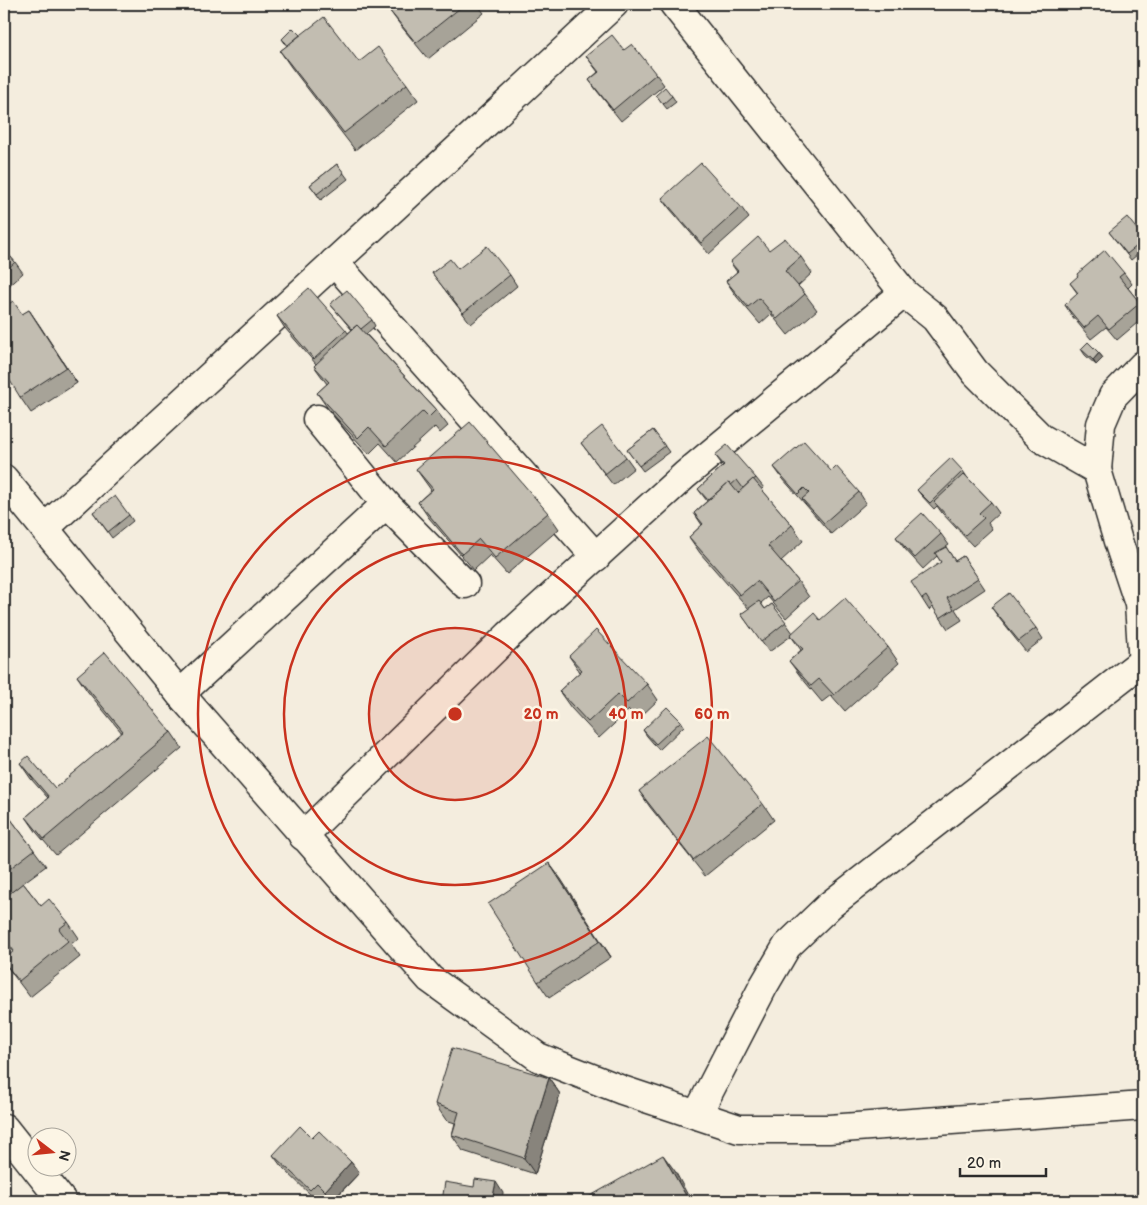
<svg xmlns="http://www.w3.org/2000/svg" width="1147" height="1205" font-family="'Balsamiq Sans',sans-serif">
  <rect width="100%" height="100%" fill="#f4edde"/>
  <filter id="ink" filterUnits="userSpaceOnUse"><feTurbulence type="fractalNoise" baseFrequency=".02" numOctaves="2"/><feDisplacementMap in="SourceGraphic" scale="10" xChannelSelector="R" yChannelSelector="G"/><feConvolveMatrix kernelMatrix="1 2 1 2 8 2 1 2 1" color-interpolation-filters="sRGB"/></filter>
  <g filter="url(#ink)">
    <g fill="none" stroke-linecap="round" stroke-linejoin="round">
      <defs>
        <g id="street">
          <path d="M674,4L904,293L935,318L975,372L1041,438L1097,470L1118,541L1139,604L1143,665"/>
          <path d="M334,262L596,557"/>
          <path d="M317,419L386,504L465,584"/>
          <path d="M1097,470L1101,424L1113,396L1143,365"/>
          <path d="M4,479L180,694L430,979L538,1057L622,1090L739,1129H829L1143,1106"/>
          <path d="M45,528L487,122L614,4"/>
          <path d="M180,694L386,504"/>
          <path d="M303,836L509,635L685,475L904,293"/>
          <path d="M697,1115L763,987L787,946L830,905L1143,661"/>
          <path d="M4,1128L62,1201"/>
        </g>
      </defs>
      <!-- street casing -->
      <use href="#street" stroke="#2b2b2b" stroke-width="31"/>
      <!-- street -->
      <use href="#street" stroke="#fcf5e5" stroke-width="28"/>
    </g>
    <!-- wall -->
    <g fill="#a7a398" stroke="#2b2b2b">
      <path d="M397,4H477L484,13L428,59L401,26L389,10Z"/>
      <path d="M300,35L407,84L418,100L355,150L291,67L280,51L287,46L282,39Z"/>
      <path d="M624,50L656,74L664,85L621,121L597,91L589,80L598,72L586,56Z"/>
      <path d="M656,95L672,96L676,102L667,109Z"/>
      <path d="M337,164L348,179L321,200L310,185Z"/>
      <path d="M662,198L741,207L749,218L709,254L670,209Z"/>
      <path d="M1109,232L1143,237V250L1131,260Z"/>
      <path d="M4,249L15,262L23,273L4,290Z"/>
      <path d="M769,250L801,257L812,273L798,286L805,294L817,310L788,335L771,314L760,324L737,297L726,281L737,272L730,262Z"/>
      <path d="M458,269L510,275L517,286L471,324L432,273Z"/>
      <path d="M1124,273L1132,284L1128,288L1143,307V318L1117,340L1106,327L1091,339L1072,316L1065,305L1078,294L1070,283Z"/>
      <path d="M330,304L372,320L375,326L366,334L436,410L448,426L440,433L435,427L397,462L380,443L369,454L329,410L317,393L327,384L314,366L316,364L284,327L277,316L346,330L348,333L352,330Z"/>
      <path d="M29,310L77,383L31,413L20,397L23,314Z"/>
      <path d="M1081,349L1099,353L1103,358L1096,365L1085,355Z"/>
      <path d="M653,430L669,452L643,471L627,450Z"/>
      <path d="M581,443L626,457L634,468L613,485Z"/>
      <path d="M715,455L756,478L764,488L762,490L792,525L803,541L781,561L798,581L809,597L786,618L768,597L761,603L765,609L772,604L793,633L820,620L888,647L899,663L845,711L831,695L822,702L801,677L789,661L801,650L791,636L769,652L741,614L749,609L700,553L689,537L702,525L694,513L707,501L698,489L723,466Z"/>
      <path d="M774,467L859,492L866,503L831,534L806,505L782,478Z"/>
      <path d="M416,469L548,513L559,529L507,574L490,555L474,570L429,518L418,502L431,490Z"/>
      <path d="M963,471L967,477L991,502L999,513L988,523L992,529L973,546L942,513L937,506L934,509L921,495L917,490Z"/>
      <path d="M93,512L129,515L133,521L112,538Z"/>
      <path d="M941,534L949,545L946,547L955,561L963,556L985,589L955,609L962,620L948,629L933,607L929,610L922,599L941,562L937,556L923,569L904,548L896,537Z"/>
      <path d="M991,607L1036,628L1043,639L1026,652L999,618Z"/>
      <path d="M569,656L647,684L658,700L638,719L629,710L599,738L571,708L559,691L580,672Z"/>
      <path d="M77,676L171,732L182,748L56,855L37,833L26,817L48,798L31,779L20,763L55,788L122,733L88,692Z"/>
      <path d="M681,721L684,726L659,750L647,736L643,730Z"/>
      <path d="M639,791L763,804L774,820L705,876L650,807Z"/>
      <path d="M4,810L46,866L23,883L41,906L68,922L79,938L71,944L80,957L30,997L14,976L4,962L13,952L4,940Z"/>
      <path d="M549,863L611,957L549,998L538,982Z"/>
      <path d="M549,1078L560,1094L535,1174L463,1151L452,1135L455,1123L446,1120L435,1104Z"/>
      <path d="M312,1138L351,1162L359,1173L333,1201H332L325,1194L317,1201L281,1166L273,1155Z"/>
    </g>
    <!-- shaded-wall -->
    <g fill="#88847c" stroke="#2b2b2b">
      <path d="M29,310L40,326L77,383L66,367Z"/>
      <path d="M1099,353L1103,358L1096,365L1093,360Z"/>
      <path d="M549,863L561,879L611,957L600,941Z"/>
      <path d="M549,1078L560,1094L535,1174L524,1158Z"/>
      <path d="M663,1155L675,1171L691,1201H689Z"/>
      <path d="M351,1162L359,1173L332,1201L325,1191Z"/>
      <path d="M496,1182L503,1193L502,1201H492Z"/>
    </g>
    <!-- building -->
    <g fill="#c2bdb1" stroke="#2b2b2b">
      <path d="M397,4H465L416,43L389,10Z"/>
      <path d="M324,17L359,62L378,47L407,84L344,133L280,51Z"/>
      <path d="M293,28L300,35L288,45L282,39Z"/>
      <path d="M612,35L624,50L632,44L656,74L613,110L589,80L599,72L586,56Z"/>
      <path d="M665,87L672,96L663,104L656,95Z"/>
      <path d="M701,163L741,207L701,243L662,198Z"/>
      <path d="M337,164L344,173L317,194L310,185Z"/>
      <path d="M1127,217L1143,237V241L1127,254L1109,232Z"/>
      <path d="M758,237L769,250L785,238L801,257L785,271L805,294L777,319L759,298L748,307L726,281L738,271L730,262Z"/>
      <path d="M487,246L510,275L463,313L432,273L450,259L458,269Z"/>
      <path d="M4,249L15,262L4,272Z"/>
      <path d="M1105,250L1124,273L1119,277L1140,303L1109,329L1098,316L1084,328L1065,305L1078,293L1070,283L1078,276L1077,274Z"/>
      <path d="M309,288L346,330L314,359L277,316Z"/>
      <path d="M347,290L372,320L361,329L357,325L352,329L330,304Z"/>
      <path d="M13,301L22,314L29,310L66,367L20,397L4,371V307Z"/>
      <path d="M357,325L436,410L429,417L423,411L386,446L369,427L358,438L317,393L329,382L314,366Z"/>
      <path d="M1088,342L1099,353L1093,360L1081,349Z"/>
      <path d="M470,422L548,513L495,558L479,539L462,554L418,502L433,489L416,469Z"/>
      <path d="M602,426L626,457L605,474L581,443Z"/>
      <path d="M653,430L665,446L639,466L627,450Z"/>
      <path d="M804,441L831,471L836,466L859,492L824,523L802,499L809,493L804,488L798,494L774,467Z"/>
      <path d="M727,445L756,478L753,480V479L743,488L737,480L731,485L729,482L708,500L698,489L724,465L715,455Z"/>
      <path d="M951,458L963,471L930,503L917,490Z"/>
      <path d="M964,474L991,502L979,513L984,518L965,535L934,502Z"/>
      <path d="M753,479L792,525L768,546L798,581L774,602L757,581L740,595L689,537L703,524L694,513L729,482L738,493Z"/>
      <path d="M115,496L129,515L108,532L93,512Z"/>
      <path d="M922,513L941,534L915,558L896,537Z"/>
      <path d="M946,547L955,561L963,556L978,578L947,598L954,609L940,618L926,596L922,599L911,582L941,562L935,553Z"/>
      <path d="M1009,593L1036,628L1019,641L991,607Z"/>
      <path d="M845,598L888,647L834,695L819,679L811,686L789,661L803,649L790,635L814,613L820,620Z"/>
      <path d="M759,601L765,609L772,604L786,622L761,642L741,614Z"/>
      <path d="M596,630L647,684L627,703L618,694L588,722L559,691L582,670L569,656Z"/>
      <path d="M105,652L171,732L44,839L26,817L49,797L20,763L28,756L55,788L123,731L77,676Z"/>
      <path d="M667,707L681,721L656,744L643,730Z"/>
      <path d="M708,736L763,804L693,860L639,791Z"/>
      <path d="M4,810L34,850L4,873Z"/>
      <path d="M549,863L600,941L538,982L488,904Z"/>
      <path d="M23,883L41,906L49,899L68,922L59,929L68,941L19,981L4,962V959L14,951L4,938V898Z"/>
      <path d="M452,1048L549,1078L524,1158L452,1135L459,1112L435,1104Z"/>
      <path d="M300,1126L312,1138L319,1131L351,1162L325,1191L317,1183L310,1190L273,1155Z"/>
      <path d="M663,1155L689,1201H586L585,1199Z"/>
      <path d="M475,1179L496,1182L492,1201H442L445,1182L474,1187Z"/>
    </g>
  </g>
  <!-- distance rings -->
  <circle cx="455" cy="714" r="86" fill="#c8321e" fill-opacity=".12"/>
  <g fill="none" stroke="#c8321e" stroke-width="2.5">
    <circle cx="455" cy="714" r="86"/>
    <circle cx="455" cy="714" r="171"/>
    <circle cx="455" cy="714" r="257"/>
  </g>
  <circle cx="455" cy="714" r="8" fill="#c8321e" stroke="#fcf5e5" stroke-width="2.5"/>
  <g font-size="15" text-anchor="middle" font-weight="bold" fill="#c8321e" stroke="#fcf5e5" stroke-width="5" stroke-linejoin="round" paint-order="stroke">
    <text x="541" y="719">20 m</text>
    <text x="626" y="719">40 m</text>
    <text x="712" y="719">60 m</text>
  </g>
  <!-- margin -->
  <rect width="1147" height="1205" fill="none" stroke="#fcf5e5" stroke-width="20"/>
  <rect x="10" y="10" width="1127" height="1185" fill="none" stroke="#2b2b2b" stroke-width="2" filter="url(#ink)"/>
  <!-- north arrow -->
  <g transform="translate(52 1152) rotate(106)"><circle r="24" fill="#fcf5e5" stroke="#a8a49b"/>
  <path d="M0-4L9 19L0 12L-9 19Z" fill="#c8321e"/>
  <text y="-8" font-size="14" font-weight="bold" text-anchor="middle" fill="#2b2b2b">N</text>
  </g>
  <!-- scale -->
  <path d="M960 1168v8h86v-8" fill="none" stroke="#2b2b2b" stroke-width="2.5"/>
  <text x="967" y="1168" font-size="15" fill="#2b2b2b" stroke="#fcf5e5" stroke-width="4" paint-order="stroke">20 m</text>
</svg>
